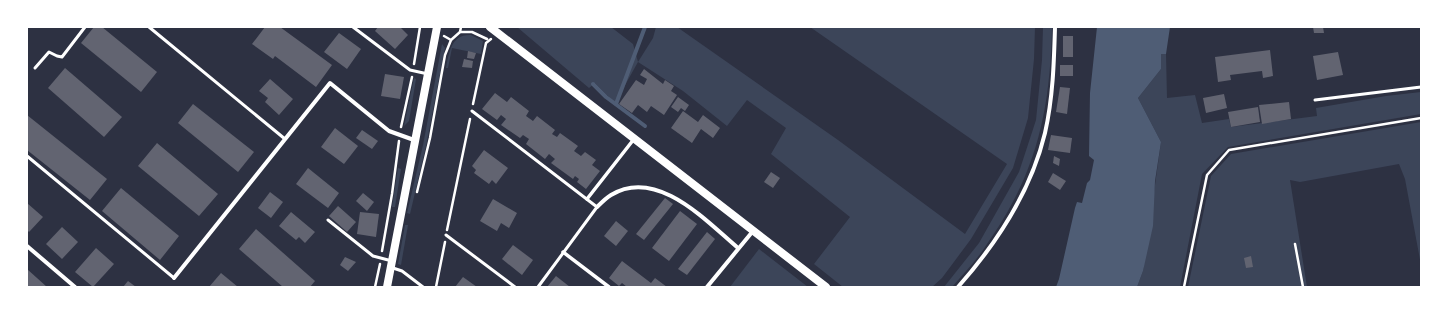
<svg xmlns="http://www.w3.org/2000/svg" width="1448" height="314" font-family="'Zilla Slab',serif">
  <rect width="100%" height="100%" fill="#2d3142"/>
  <!-- green -->
  <g fill="#3c4559">
    <path d="M517,27H611L633,44L638,62L653,38L656,27H677L838,140L965,234L1007,164L810,27H1035L1034,59L1028,118L1013,168L971,239L942,278L932,287H843L814,264L850,217L771,154L786,128L747,100L727,126L683,91L638,62L615,103L595,83L589,88Z"/>
    <path d="M1043,27H1052C1050,114 1036,175 985,247C976,261 963,274 952,287H944L979,243L1019,172L1036,120L1042,60Z"/>
    <path d="M471,35L483,41L481,54L452,48L448,68H446C449,53 451,34 471,35Z"/>
    <path d="M442,44L445,48L426,146L410,214L407,213L423,145Z"/>
    <path d="M1161,54H1166L1167,98L1195,95L1202,123L1229,119L1231,127L1317,116L1316,108L1386,96L1421,92V114L1228,147L1202,174L1180,287H1137L1143,271L1161,142L1138,98L1161,69Z"/>
    <path d="M414,78L416,79L409,121L404,126Z"/>
    <path d="M1421,122V265L1405,179L1399,164L1300,182L1290,180L1307,287H1188L1211,176L1231,154Z"/>
    <path d="M398,168L401,169L395,207H392Z"/>
    <path d="M405,225H408L401,265L398,264Z"/>
    <path d="M759,249L808,287H730Z"/>
  </g>
  <!-- water -->
  <path fill="#4f5d75" d="M1097,27H1170L1166,54H1161V69L1138,98L1161,142L1155,181L1153,226L1143,271L1137,287H1056L1059,279L1075,208L1077,202L1082,203L1087,183L1090,180L1094,160L1089,156L1090,93Z"/>
  <g fill="none" stroke-linecap="round" stroke-linejoin="round">
    <!-- stream -->
    <g stroke="#4f5d75" stroke-width="4">
      <path d="M593,84L606,97L645,126"/>
      <path d="M616,104L645,27"/>
    </g>
  </g>
  <!-- building -->
  <g fill="#626471">
    <path d="M94,27H102L157,72L141,92L81,43Z"/>
    <path d="M265,27H280L332,65L316,87L275,56L273,59L252,44Z"/>
    <path d="M378,27H400L408,35L395,49L375,31Z"/>
    <path d="M1313,27H1323L1324,33H1314Z"/>
    <path d="M339,33L361,49L347,69L324,52Z"/>
    <rect x="1063" y="36" width="10" height="21"/>
    <path d="M1270,50L1273,76L1263,78L1262,71L1230,75L1231,80L1218,82L1215,57Z"/>
    <path d="M468,51L476,53L474,59L467,58Z"/>
    <path d="M1338,52L1343,75L1317,80L1313,56Z"/>
    <path d="M464,59L473,61L472,68L462,67Z"/>
    <rect x="1060" y="65" width="13" height="11"/>
    <path d="M65,68L122,117L104,137L48,88Z"/>
    <path d="M644,69L663,84L665,80L674,86L671,91L677,95L664,115L651,106L647,112L638,105L632,113L619,104L636,80L644,85L647,79L640,75Z"/>
    <path d="M385,74L404,77L400,99L381,96Z"/>
    <path d="M270,79L293,99L279,115L265,102L268,98L259,91Z"/>
    <path d="M1060,87L1070,88L1067,114L1056,112Z"/>
    <path d="M495,93L507,102L511,97L529,111L526,116L533,121L537,116L555,130L552,134L557,137L560,133L578,146L574,151L581,156L585,152L596,160L592,165L600,171L586,189L577,182L579,179L575,176L573,179L551,163L555,159L549,154L545,159L526,144L529,139L523,135L520,138L501,125L506,119L501,115L497,120L482,109Z"/>
    <path d="M1224,94L1227,108L1206,113L1203,98Z"/>
    <path d="M678,97L689,105L685,111L681,108L678,112L671,107Z"/>
    <path d="M1289,102L1291,119L1262,124L1259,105Z"/>
    <path d="M193,104L254,152L238,172L178,123Z"/>
    <path d="M1258,107L1260,122L1231,127L1228,112Z"/>
    <path d="M683,111L698,122L703,115L720,128L713,138L701,129L692,143L671,128Z"/>
    <path d="M27,115L107,179L90,200L27,150Z"/>
    <path d="M335,128L358,146L344,164L321,147Z"/>
    <path d="M362,130L378,141L372,149L356,138Z"/>
    <path d="M1051,135L1072,138L1070,153L1048,150Z"/>
    <path d="M157,143L218,194L199,216L138,166Z"/>
    <path d="M484,150L508,168L496,184L492,180L489,184L474,173L476,170L472,166Z"/>
    <path d="M1054,156L1060,159L1059,166L1053,163Z"/>
    <path d="M308,168L339,193L328,208L296,184Z"/>
    <path d="M771,172L780,178L773,188L764,182Z"/>
    <path d="M1053,173L1066,181L1060,190L1048,182Z"/>
    <path d="M121,188L179,236L160,260L102,211Z"/>
    <path d="M270,192L283,202L271,218L258,208Z"/>
    <path d="M363,193L374,202L367,211L356,201Z"/>
    <path d="M665,198L673,204L644,240L636,234Z"/>
    <path d="M493,199L517,213L509,228L501,223L497,231L480,221Z"/>
    <path d="M27,203L43,217L29,232L27,230Z"/>
    <path d="M338,206L356,222L347,232L329,216Z"/>
    <path d="M680,211L697,224L669,261L652,248Z"/>
    <path d="M291,212L315,232L305,243L299,237L296,240L279,226Z"/>
    <path d="M360,212L379,214L376,237L357,234Z"/>
    <path d="M616,221L628,231L616,246L604,236Z"/>
    <path d="M62,227L78,242L62,259L46,244Z"/>
    <path d="M256,229L315,281L310,287H283L239,249Z"/>
    <path d="M707,232L715,239L687,275L678,269Z"/>
    <path d="M513,245L533,260L522,275L502,259Z"/>
    <path d="M96,248L114,264L93,287L75,272Z"/>
    <path d="M1251,256L1253,267L1246,268L1244,258Z"/>
    <path d="M345,257L356,262L348,271L340,265Z"/>
    <path d="M622,261L651,283L655,278L667,287H627L622,283L619,286L609,278Z"/>
    <path d="M27,269L47,287H27Z"/>
    <path d="M221,273L238,287H209Z"/>
    <path d="M556,276L570,287H547Z"/>
    <path d="M463,277L477,287H455Z"/>
    <path d="M128,281L136,287H123Z"/>
  </g>
  <g fill="none" stroke-linecap="round" stroke-linejoin="round">
    <!-- path -->
    <g stroke="#fff" stroke-width="2.5">
      <path d="M460,32H472L487,39"/>
      <path d="M444,36L451,40L460,32L461,27"/>
      <path d="M414,64L420,27"/>
      <path d="M473,104L486,43L491,39"/>
      <path d="M401,127L412,77"/>
      <path d="M417,192L430,138L445,55L451,40"/>
      <path d="M447,230L470,119"/>
      <path d="M1295,244L1303,287"/>
      <path d="M382,251L392,194L399,141"/>
      <path d="M375,287L380,264"/>
      <path d="M436,287L445,242"/>
      <path d="M1184,287L1207,175L1229,150L1421,118"/>
    </g>
    <!-- service -->
    <g stroke="#fff" stroke-width="3">
      <path d="M149,27L285,139"/>
      <path d="M353,27L410,70L428,74"/>
      <path d="M35,68L49,52L57,56L62,57L85,27"/>
      <path d="M1315,100L1421,87"/>
      <path d="M472,111L597,207L538,287"/>
      <path d="M27,156L174,278"/>
      <path d="M328,220L373,256L392,261"/>
      <path d="M446,235L515,287"/>
      <path d="M393,268L402,271L423,287"/>
    </g>
    <!-- pedestrian -->
    <g stroke="#fff" stroke-width="3.5">
      <path d="M587,199L634,139"/>
      <path d="M563,252L609,287"/>
    </g>
    <!-- minor -->
    <g stroke="#fff" stroke-width="4">
      <path d="M597,207C601,203 606,198 611,195C657,167 706,221 738,248"/>
      <path d="M27,246L75,287"/>
      <path d="M174,278L330,83L389,131L414,140"/>
      <path d="M707,287L753,231"/>
      <path d="M958,287C997,243 1031,191 1045,133C1053,98 1054,62 1055,27"/>
    </g>
    <!-- secondary -->
    <g stroke="#fff" stroke-width="8">
      <path d="M490,27L826,287"/>
      <path d="M387,287L437,27"/>
    </g>
  </g>
  <!-- border -->
  <rect width="1448" height="314" fill="none" stroke="#ffffff" stroke-width="56"/>
</svg>
